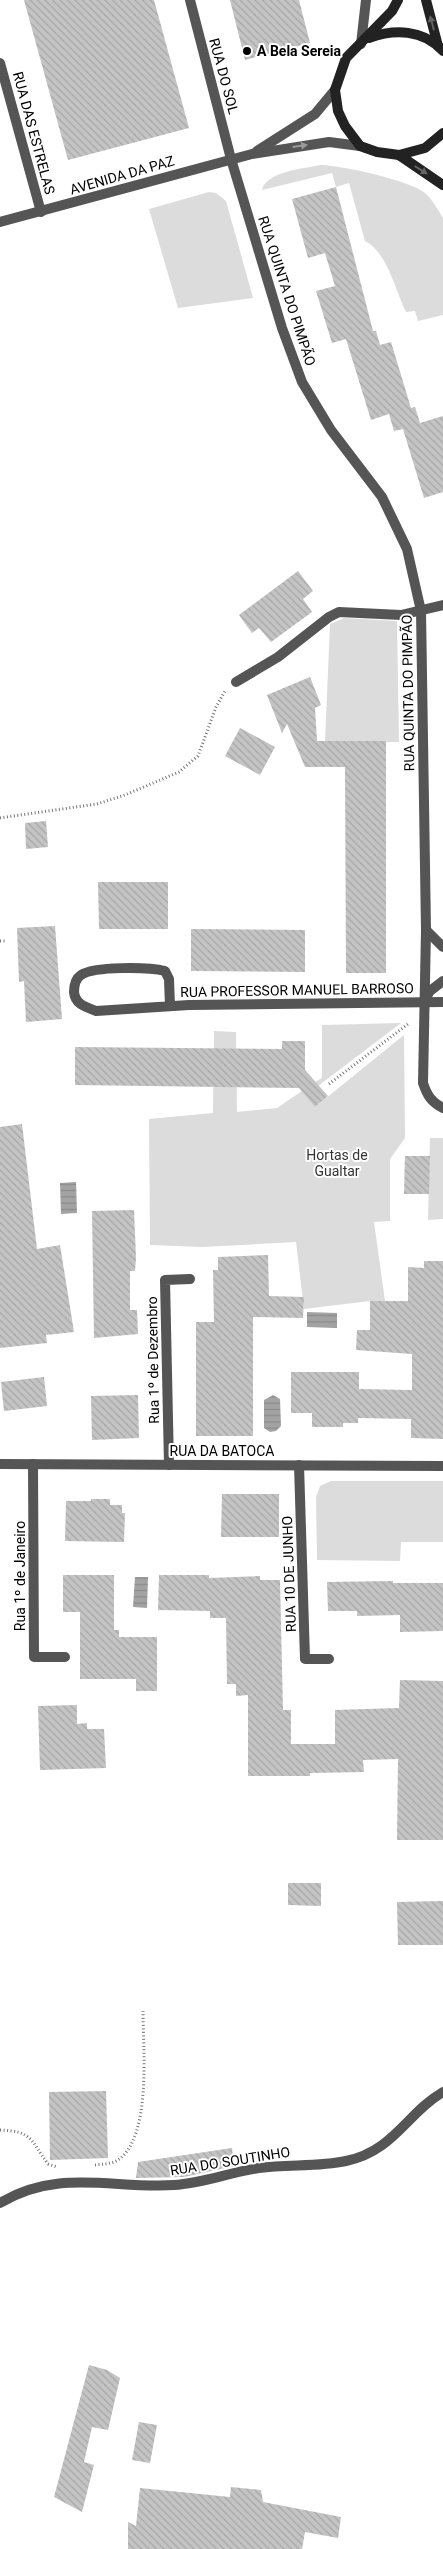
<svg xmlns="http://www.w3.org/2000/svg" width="443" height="2549" font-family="Roboto,sans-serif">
  <defs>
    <pattern id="water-rules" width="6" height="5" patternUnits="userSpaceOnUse" patternTransform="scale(1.25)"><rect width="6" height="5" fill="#a3a3a3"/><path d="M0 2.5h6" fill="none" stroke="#8b8b8b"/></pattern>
    <pattern id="building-back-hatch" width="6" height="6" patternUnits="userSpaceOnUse" patternTransform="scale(1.25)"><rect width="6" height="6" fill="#c4c4c4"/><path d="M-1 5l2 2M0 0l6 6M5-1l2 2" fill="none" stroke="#a7a7a7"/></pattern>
  </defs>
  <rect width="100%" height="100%" fill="#fff"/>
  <!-- green -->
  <g fill="#dcdcdc">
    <path d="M321,165C343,166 409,180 425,193C432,199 438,210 443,218V315L418,321L415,311L406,312C395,290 388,253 365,241L349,183L336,187L332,173L262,190C265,172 305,168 321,165Z"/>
    <path d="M209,192L216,193L226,201L253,298L178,308L149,209Z"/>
    <path d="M344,618L397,621L399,742H325L330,624Z"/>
    <path d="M401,1023L318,1086L315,1082L322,1078V1025Z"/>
    <path d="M214,1031L236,1032L237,1112L277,1108L302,1091L315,1107L404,1035L405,1138L390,1159V1221L374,1222L385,1301H370L304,1309L296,1242L202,1247L150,1245L149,1119L213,1113Z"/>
    <path d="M430,1138H443V1219L428,1220Z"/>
    <path d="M331,1481H443V1542H401L400,1561L317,1560L316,1497L320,1486Z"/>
  </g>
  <!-- water -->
  <g fill="url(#water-rules)">
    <path d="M76,1182L77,1213L61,1214L60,1183Z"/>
    <path d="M307,1312L337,1313V1328L307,1327Z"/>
    <path d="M273,1395L280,1399L281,1426L276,1431L270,1432L264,1428V1400Z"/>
    <path d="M135,1577H148L147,1608L133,1607Z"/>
  </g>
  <!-- building -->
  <g fill="url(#building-back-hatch)">
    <path d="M24,0H154L189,128L68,160Z"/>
    <path d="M230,0H299L310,43L245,60Z"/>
    <path d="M336,187L373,331H376L380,345L391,342L411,408L415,407L420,423L443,416V492L424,498L403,429L394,431L389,414L371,420L346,339L332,343L316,291L335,286L325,253L308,258L292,199Z"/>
    <path d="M298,571L313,591L303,599L312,612L271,642L259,628L252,633L239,615Z"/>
    <path d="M310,677L321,705L315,708L317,741H386V973H346L345,767H305L287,724L282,733L267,695Z"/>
    <path d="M240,728L275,747L260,775L225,756Z"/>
    <path d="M46,821L48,847L26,849L25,823Z"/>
    <path d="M98,882H168V929H99Z"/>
    <path d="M55,926L62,1019L26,1022L24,981L19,982L17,928Z"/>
    <path d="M191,929L305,930V972L191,971Z"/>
    <path d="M282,1041H305V1070L328,1096L315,1107L299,1088L75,1085V1047L282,1049Z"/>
    <path d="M22,1124L37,1249L60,1245L74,1332L46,1335L47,1343L0,1348V1127Z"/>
    <path d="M405,1156H430L429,1194H404Z"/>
    <path d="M134,1210L136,1258L135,1271H130V1310H137L138,1334L94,1338L92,1211Z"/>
    <path d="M268,1255L269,1296L304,1297L303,1318L253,1317V1436H196V1322H214L213,1270H218V1257Z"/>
    <path d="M424,1261H443V1439L411,1438V1419L358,1418V1423H343V1427H312V1413H291V1372H359V1389L412,1390V1354L356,1350L357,1330H370V1301H408V1267L424,1268Z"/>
    <path d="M44,1377L47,1406L4,1411L1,1382Z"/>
    <path d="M138,1395L139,1438L92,1440L91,1396Z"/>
    <path d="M222,1494H279V1537H221Z"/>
    <path d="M91,1499H110V1505H122V1513H125L124,1542L65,1541L66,1501H91Z"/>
    <path d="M63,1575H114V1630H119V1637H157V1691H136V1679H80V1612H63Z"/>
    <path d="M159,1575H209V1578L260,1576V1580H280L283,1710H291V1744H335V1710L399,1708L400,1680L443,1681V1840H397L398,1759L363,1760L364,1772L310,1773V1776H248V1695L236,1696V1684H227L226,1618H210V1611L158,1610Z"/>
    <path d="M393,1581V1583H443V1631L400,1632V1615L357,1616V1611H328L327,1582Z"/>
    <path d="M77,1705V1724L87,1723V1729H104L106,1768L40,1770L38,1706Z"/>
    <path d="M288,1883H321V1906L288,1905Z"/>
    <path d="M443,1901V1945H398L397,1902Z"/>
    <path d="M106,2091L108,2158L50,2160L49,2092Z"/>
    <path d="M232,2148L234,2166L184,2177L136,2178L138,2162Z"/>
    <path d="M89,2365L107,2370L120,2378L108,2430L92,2427L84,2462L94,2465L82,2512L54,2497Z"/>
    <path d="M139,2422L157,2425L150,2463L132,2460Z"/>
    <path d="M231,2487L261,2490L263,2502L341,2517L338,2538L305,2532L302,2549H128V2522L136,2526L140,2488L230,2497Z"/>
  </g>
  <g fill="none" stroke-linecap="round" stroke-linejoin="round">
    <!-- path -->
    <g stroke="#777" stroke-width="3" stroke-dasharray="1 2.5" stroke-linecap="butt">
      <path d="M0,818L97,804L125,795L179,772L198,756L216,707L225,691"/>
      <path d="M0,941H5"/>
      <path d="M329,1084L408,1024"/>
      <path d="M0,2130C33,2131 31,2141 48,2164L57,2167"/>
      <path d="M95,2165C103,2164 112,2164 118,2160C152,2137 143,2047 143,2011"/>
    </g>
    <!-- minor -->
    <g stroke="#555" stroke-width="10">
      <path d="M190,0L231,159L282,328L302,382L331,430L382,497L407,549L421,611L426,930L423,1083C427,1095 431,1102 443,1108"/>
      <path d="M361,44L366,0"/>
      <path d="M0,63L41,212"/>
      <path d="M236,682L278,657L329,617L339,612L401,615L443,605"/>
      <path d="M426,930L443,947"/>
      <path d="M424,1001L430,991L443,981"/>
      <path d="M170,1006L169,979L165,971C149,967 94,966 81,975C75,979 74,985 74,992C75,1004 85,1007 96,1011L189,1005L443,1002"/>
      <path d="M0,1464L443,1466"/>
      <path d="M33,1464L34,1657H65"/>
      <path d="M169,1465L165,1280L190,1279"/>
      <path d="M299,1465L305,1659H329"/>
      <path d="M0,2203C58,2168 113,2189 174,2185C203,2183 231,2172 259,2168C288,2164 318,2167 346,2161C394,2151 407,2113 443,2092"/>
    </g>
    <!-- tertiary -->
    <g stroke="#555" stroke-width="10">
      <path d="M257,151L315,114L335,90"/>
      <path d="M0,222L252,154L329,142L360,146"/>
    </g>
    <!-- secondary -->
    <g stroke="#222" stroke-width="10">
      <path d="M398,0L392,11L346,58L335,90L338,111L345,126L360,146L377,152L399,155L425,148L443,133"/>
      <path d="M426,0L438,46"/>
      <path d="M369,38C394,29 423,29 443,51"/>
      <path d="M399,155L443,185"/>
    </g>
  </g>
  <!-- one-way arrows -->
  <defs><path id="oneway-solid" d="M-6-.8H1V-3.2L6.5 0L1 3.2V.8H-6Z" transform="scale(1.25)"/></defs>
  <g fill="#646464">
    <use href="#oneway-solid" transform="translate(432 23) rotate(-105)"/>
    <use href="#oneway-solid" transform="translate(421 170) rotate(32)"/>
  </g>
  <use fill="#999" href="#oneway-solid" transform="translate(300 146) rotate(-8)"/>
  <!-- markers -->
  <circle fill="#000" stroke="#fff" stroke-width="2" cx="247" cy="51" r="5"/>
  <g text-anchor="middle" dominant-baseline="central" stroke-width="4" stroke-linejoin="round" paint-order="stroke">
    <!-- poi labels -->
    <g font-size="14" font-weight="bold" fill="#000" stroke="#fff" text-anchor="start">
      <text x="257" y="51">A Bela Sereia</text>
    </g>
    <!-- street labels -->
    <g font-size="14" fill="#000" stroke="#fff">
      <text transform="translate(224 76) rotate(75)">RUA DO SOL</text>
      <text transform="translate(34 133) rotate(75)">RUA DAS ESTRELAS</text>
      <text transform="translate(122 175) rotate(-16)">AVENIDA DA PAZ</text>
      <text transform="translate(287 291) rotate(72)">RUA QUINTA DO PIMPÃO</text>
      <text transform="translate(408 693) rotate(-91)">RUA QUINTA DO PIMPÃO</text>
      <text transform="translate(297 990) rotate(-1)">RUA PROFESSOR MANUEL BARROSO</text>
      <text transform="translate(153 1360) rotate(-91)">Rua 1º de Dezembro</text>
      <text x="222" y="1451">RUA DA BATOCA</text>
      <text transform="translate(289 1574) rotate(-92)">RUA 10 DE JUNHO</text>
      <text transform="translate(20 1576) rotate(-90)">Rua 1º de Janeiro</text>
      <text transform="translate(230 2161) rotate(-9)">RUA DO SOUTINHO</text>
    </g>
    <!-- park labels -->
    <g font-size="14" fill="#333" stroke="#fff">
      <text x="337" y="1155">Hortas de<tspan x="337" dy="16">Gualtar</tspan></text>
    </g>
  </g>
</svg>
